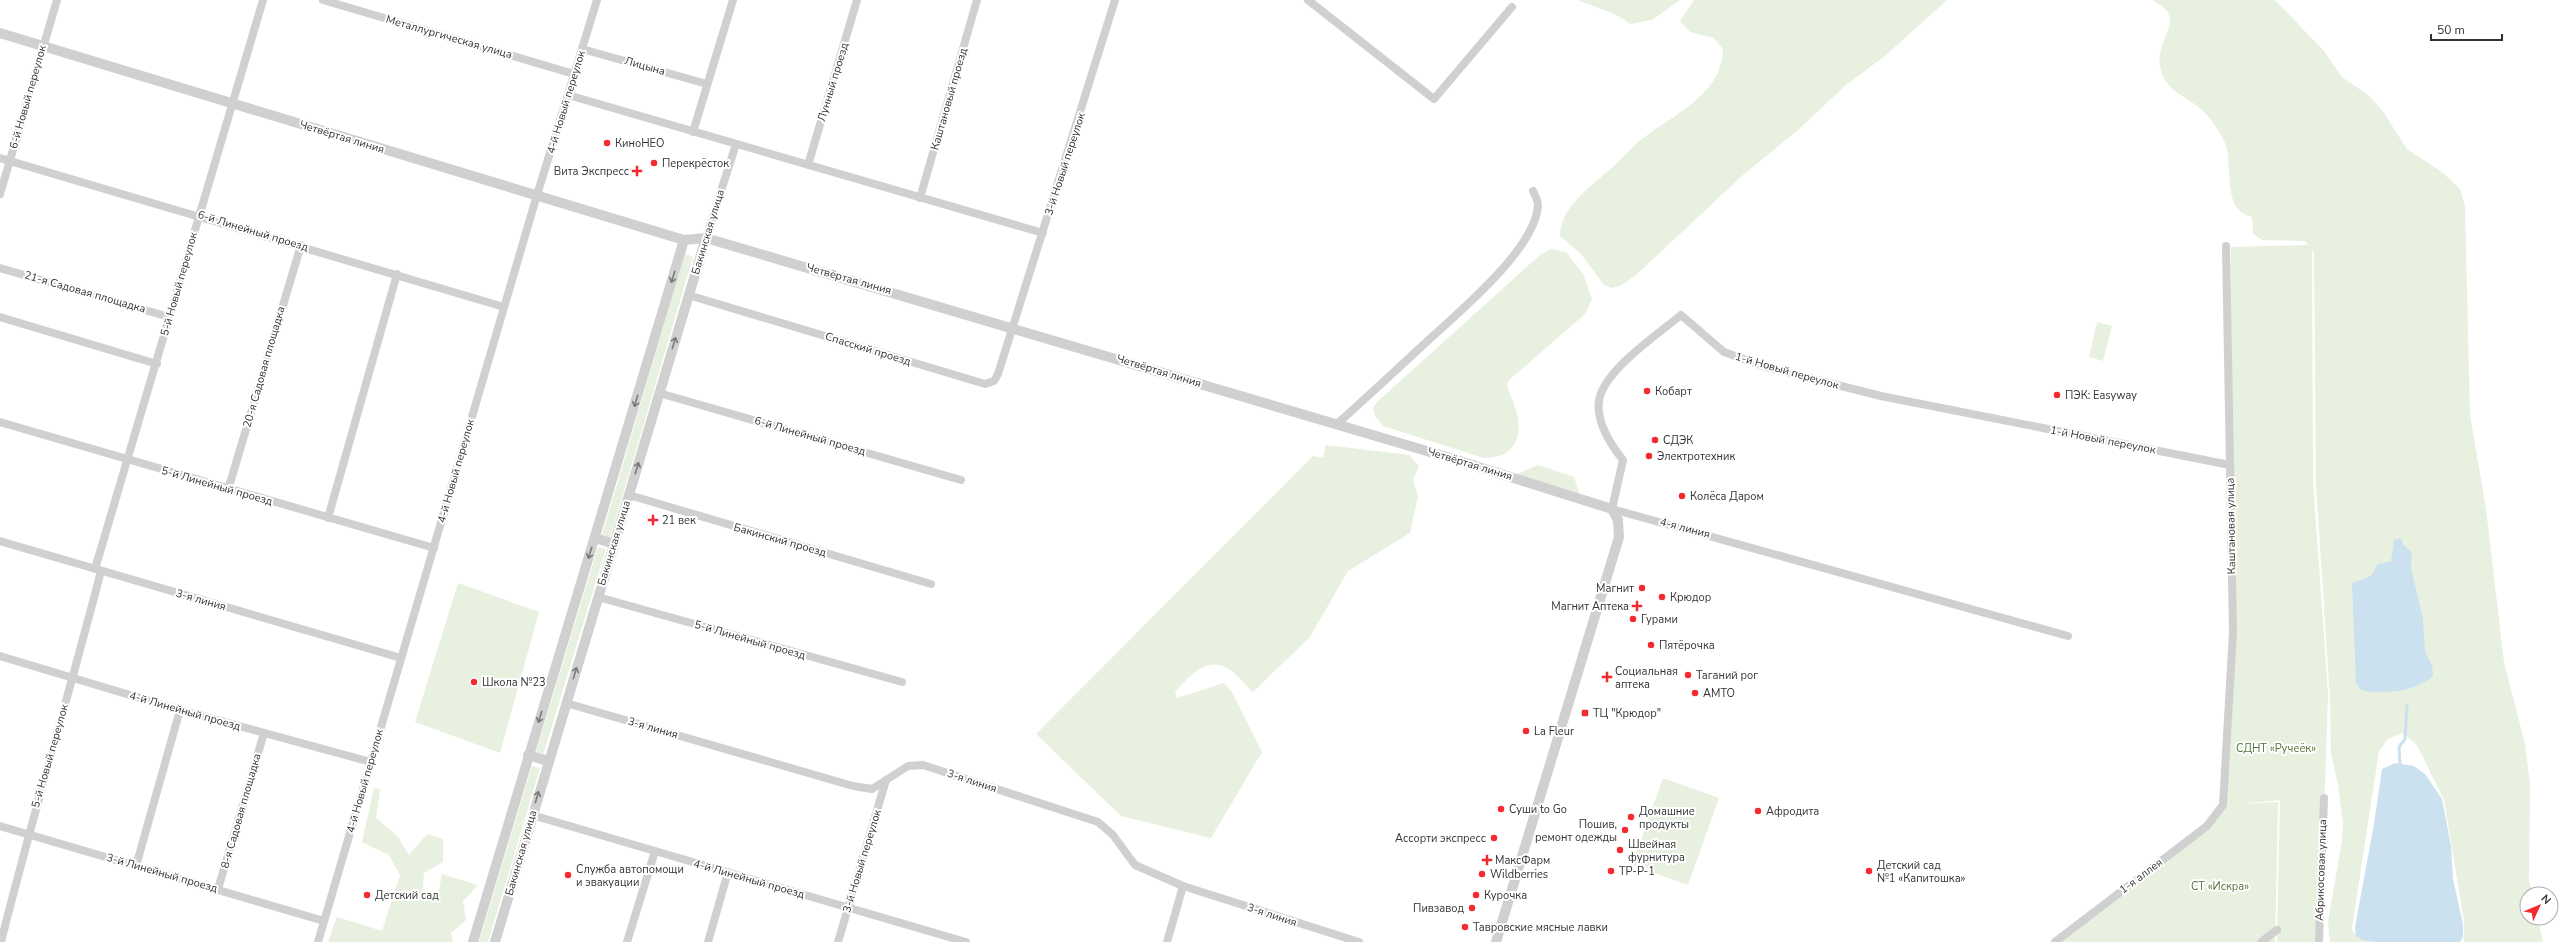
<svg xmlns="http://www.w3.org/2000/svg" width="2575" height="942" font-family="'Nunito Sans',sans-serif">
  <rect width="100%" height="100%" fill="#fff"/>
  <!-- green -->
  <g fill="#e8f0e0">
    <path d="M1578,0H1680L1652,20L1630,24C1614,11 1597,8 1578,0Z"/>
    <path d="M1694,0H1947L1885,56L1846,85L1798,130L1743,175L1636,275L1620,286L1611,288L1604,285L1581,254L1560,236C1560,205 1596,183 1616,164C1623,158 1629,150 1636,144C1668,116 1721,99 1723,49L1714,38L1690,32L1680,21Z"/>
    <path d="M2153,0H2275L2324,51L2342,77L2368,95L2382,110L2407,149L2442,172L2460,189L2465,206L2470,415L2486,509L2504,662L2525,744L2530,783L2529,881L2533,894H2527V918H2538L2543,942H2464V921L2444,800L2417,745L2402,733L2388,739L2379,751L2352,928L2353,932L2360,936L2422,942H2330L2328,921L2342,841L2343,824L2338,785L2331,753L2330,698L2316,486L2314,253L2312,250L2313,482L2328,693L2320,942H2277L2280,800L2238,804L2278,802L2275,942H2056L2207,826L2223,805L2233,632L2230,465L2231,247L2308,245L2305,241L2262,240L2253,234L2252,217C2221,210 2234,167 2225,143C2218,128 2207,112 2193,103C2183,96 2171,91 2165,80C2147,48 2180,28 2167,11C2164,6 2157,4 2153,0Z"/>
    <path d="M1551,249L1566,252L1583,274L1592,299L1585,314L1508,381C1506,392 1513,399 1516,410C1524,437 1514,459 1484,458L1383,426L1375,416L1373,408L1377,402L1541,254Z"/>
    <path d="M685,254L693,257L610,538L602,535Z"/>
    <path d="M2097,322L2112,326L2103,361L2089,357Z"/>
    <path d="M1326,445L1409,455L1419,466L1413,480L1418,496L1410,533L1348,571L1310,637L1253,692C1245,685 1237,673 1227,668C1207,656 1187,678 1175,692L1177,698L1224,683L1232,692L1262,752L1211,838L1121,816L1036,734L1313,456L1323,458Z"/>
    <path d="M1538,465L1574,477L1579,493L1517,474Z"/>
    <path d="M598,547L606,549L543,755L536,752Z"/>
    <path d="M458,583L539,612L500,753L415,722Z"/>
    <path d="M532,766L540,768L488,942H479Z"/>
    <path d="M1663,778L1719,798L1688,885L1632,865Z"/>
    <path d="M374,788L380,789L376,818L398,837L409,855L427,834L443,839V862L424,873L422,894L438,895L442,874L478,885L463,901L466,920L451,933L453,942H328L337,917L382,931L400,875L389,855L362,842Z"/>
  </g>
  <!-- water -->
  <g fill="#cce1f0">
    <path d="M2401,538L2403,544L2412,553L2411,568L2423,619L2425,651L2432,665L2433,676C2416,692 2382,695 2361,690L2356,683L2352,583L2371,576L2378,564L2391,561L2394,540Z"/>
    <path d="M2395,763L2414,766L2425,774L2442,799L2451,846L2453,879L2463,924V937L2460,942H2375L2363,940L2356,936L2355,927L2374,824L2382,769Z"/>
  </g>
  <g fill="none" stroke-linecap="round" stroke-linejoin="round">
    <!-- stream -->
    <path stroke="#cce1f0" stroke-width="3" d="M2400,764L2399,747L2405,739L2407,705"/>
    <!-- minor -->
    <g stroke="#d0d0d0" stroke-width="8">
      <path d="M323,0L574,74"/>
      <path d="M1308,0L1434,99L1512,7"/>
      <path d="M582,49L707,84"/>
      <path d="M568,95L1043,233"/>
      <path d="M693,132L733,0"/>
      <path d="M0,158L504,307"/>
      <path d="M808,165L857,0"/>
      <path d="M0,194L57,0"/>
      <path d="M920,198L977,0"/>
      <path d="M706,238L736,144"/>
      <path d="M0,268L169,317"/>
      <path d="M688,295L985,384L994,381L998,374L1115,0"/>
      <path d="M0,317L157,364"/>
      <path d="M659,393L961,480"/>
      <path d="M0,422L434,548"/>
      <path d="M1337,424C1366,398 1394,372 1422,346C1454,316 1536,250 1538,205C1538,201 1535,195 1533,191"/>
      <path d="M228,490L301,245"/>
      <path d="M629,495L931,584"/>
      <path d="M328,518L397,274"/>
      <path d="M0,541L401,658"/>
      <path d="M95,569L263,0"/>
      <path d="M598,597L902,682"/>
      <path d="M2068,636L1612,509L1623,460C1611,445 1596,422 1599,401C1603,371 1658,334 1681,315L1724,352L1766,367L1881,396L2230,465"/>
      <path d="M0,656L180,710L371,762"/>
      <path d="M566,703L853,786L872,789L908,766L923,765L1098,822L1113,835L1135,865L1183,886L1359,942"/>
      <path d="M532,815L966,942"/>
      <path d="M0,826L324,921"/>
      <path d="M136,866L180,710"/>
      <path d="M218,889L264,733"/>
      <path d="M1,942C32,818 69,695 101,571"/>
      <path d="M318,942L537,195L597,0"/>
      <path d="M627,942L655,851"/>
      <path d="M708,942L728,872"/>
      <path d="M838,942L886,780"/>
      <path d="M1167,942L1183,886"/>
      <path d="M2055,942L2207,826L2223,805L2233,632L2226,246"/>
      <path d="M2261,942L2277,930"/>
      <path d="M2319,942L2324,798"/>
    </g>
    <!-- tertiary -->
    <g stroke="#d0d0d0" stroke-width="10">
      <path d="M0,33L684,240L706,238L1447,457L1612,509L1618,520L1619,537L1496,942"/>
      <path d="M595,538L614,544"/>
      <path d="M528,755L548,761"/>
      <path d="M473,942L684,240"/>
      <path d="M495,942L706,238"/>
    </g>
  </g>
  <!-- one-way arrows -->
  <defs><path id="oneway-shaft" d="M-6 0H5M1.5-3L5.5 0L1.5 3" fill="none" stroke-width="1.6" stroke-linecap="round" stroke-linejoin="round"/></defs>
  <g stroke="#7a7a7a">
    <use href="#oneway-shaft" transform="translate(673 277) rotate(107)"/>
    <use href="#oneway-shaft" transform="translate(674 343) rotate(-73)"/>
    <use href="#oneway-shaft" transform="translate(636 401) rotate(107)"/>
    <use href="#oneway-shaft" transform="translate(637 468) rotate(-73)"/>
    <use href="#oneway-shaft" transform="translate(590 553) rotate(107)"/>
    <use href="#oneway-shaft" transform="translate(575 673) rotate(-73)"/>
    <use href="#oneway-shaft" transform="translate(540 717) rotate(107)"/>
    <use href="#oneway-shaft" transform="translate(537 797) rotate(-74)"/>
  </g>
  <!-- markers -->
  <g fill="#f42a31" stroke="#fff" stroke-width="1.5">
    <circle cx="607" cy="143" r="4"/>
    <circle cx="654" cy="163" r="4"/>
    <path d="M635 165h4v4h4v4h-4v4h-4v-4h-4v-4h4z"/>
    <circle cx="1647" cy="391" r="4"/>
    <circle cx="2057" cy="395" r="4"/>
    <circle cx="1655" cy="440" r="4"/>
    <circle cx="1649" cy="456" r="4"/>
    <circle cx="1682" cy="496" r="4"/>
    <path d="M651 514h4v4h4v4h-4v4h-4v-4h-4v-4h4z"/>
    <circle cx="1642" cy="588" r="4"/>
    <circle cx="1662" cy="597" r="4"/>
    <path d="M1635 600h4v4h4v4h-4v4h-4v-4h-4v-4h4z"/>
    <circle cx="1633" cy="619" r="4"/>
    <circle cx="1651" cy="645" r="4"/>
    <circle cx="1688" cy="675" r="4"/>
    <path d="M1605 671h4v4h4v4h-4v4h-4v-4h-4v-4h4z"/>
    <circle cx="474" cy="682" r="4"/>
    <circle cx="1695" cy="693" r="4"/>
    <rect x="1581" y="709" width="8" height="8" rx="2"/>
    <circle cx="1526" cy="731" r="4"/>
    <circle cx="1501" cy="809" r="4"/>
    <circle cx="1758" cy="811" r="4"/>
    <circle cx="1631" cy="817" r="4"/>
    <circle cx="1625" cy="830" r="4"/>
    <circle cx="1494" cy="838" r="4"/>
    <circle cx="1620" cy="850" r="4"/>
    <path d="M1485 854h4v4h4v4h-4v4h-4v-4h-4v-4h4z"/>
    <circle cx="1611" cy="871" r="4"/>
    <circle cx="1869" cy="871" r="4"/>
    <circle cx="1482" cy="874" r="4"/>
    <circle cx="568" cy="875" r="4"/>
    <circle cx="367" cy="895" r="4"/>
    <circle cx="1476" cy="895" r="4"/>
    <circle cx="1472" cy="908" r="4"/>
    <circle cx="1465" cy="927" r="4"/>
  </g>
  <g text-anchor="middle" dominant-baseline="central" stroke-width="4" stroke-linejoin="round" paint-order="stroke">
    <!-- street labels -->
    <g font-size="11" fill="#333" stroke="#fff">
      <text transform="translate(449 37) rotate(16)">Металлургическая улица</text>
      <text transform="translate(645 66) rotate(16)">Лицына</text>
      <text transform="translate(833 82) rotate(-73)">Лунный проезд</text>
      <text transform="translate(28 97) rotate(-74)">6-й Новый переулок</text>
      <text transform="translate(949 99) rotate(-74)">Каштановый проезд</text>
      <text transform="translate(566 102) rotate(-73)">4-й Новый переулок</text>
      <text transform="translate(342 137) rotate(17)">Четвёртая линия</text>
      <text transform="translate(1065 164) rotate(-72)">3-й Новый переулок</text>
      <text transform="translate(253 231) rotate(17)">6-й Линейный проезд</text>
      <text transform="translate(708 232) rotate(-73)">Бакинская улица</text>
      <text transform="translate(849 279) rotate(16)">Четвёртая линия</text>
      <text transform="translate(179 284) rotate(-74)">5-й Новый переулок</text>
      <text transform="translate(85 292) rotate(16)">21-я Садовая площадка</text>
      <text transform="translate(868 349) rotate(17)">Спасский проезд</text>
      <text transform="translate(264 367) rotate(-74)">20-я Садовая площадка</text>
      <text transform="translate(1159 371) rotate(17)">Четвёртая линия</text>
      <text transform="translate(1787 371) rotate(16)">1-й Новый переулок</text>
      <text transform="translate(810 436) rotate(16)">6-й Линейный проезд</text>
      <text transform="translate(2103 440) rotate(11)">1-й Новый переулок</text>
      <text transform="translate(1470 464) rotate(17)">Четвёртая линия</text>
      <text transform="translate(456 471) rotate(-74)">4-й Новый переулок</text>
      <text transform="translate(217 486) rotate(16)">5-й Линейный проезд</text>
      <text transform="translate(2231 526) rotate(-91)">Каштановая улица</text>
      <text transform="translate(1685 528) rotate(15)">4-я линия</text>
      <text transform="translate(780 540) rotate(16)">Бакинский проезд</text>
      <text transform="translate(614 543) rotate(-73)">Бакинская улица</text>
      <text transform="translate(201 600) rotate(16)">3-я линия</text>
      <text transform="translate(750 640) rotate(16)">5-й Линейный проезд</text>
      <text transform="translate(185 711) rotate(16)">4-й Линейный проезд</text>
      <text transform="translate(653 728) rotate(16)">3-я линия</text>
      <text transform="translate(50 756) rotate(-74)">5-й Новый переулок</text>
      <text transform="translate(365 781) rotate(-74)">4-й Новый переулок</text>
      <text transform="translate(972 781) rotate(18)">3-я линия</text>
      <text transform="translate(241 811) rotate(-74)">8-я Садовая площадка</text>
      <text transform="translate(521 853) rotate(-74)">Бакинская улица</text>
      <text transform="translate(862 861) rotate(-73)">3-й Новый переулок</text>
      <text transform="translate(2321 870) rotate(-88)">Абрикосовая улица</text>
      <text transform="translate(162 873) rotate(16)">3-й Линейный проезд</text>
      <text transform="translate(2141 876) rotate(-37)">1-я аллея</text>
      <text transform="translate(749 879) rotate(16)">4-й Линейный проезд</text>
      <text transform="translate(1272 915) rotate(18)">3-я линия</text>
    </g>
    <!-- poi labels -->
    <g font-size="11" fill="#333" stroke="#fff" text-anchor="start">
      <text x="615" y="143">КиноНЕО</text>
      <text x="662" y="163">Перекрёсток</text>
      <text x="629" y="171" text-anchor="end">Вита Экспресс</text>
      <text x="1655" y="391">Кобарт</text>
      <text x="2065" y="395">ПЭК: Easyway</text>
      <text x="1663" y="440">СДЭК</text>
      <text x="1657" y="456">Электротехник</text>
      <text x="1690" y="496">Колёса Даром</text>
      <text x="662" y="520">21 век</text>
      <text x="1634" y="588" text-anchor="end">Магнит</text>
      <text x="1670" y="597">Крюдор</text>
      <text x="1629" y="606" text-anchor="end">Магнит Аптека</text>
      <text x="1641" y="619">Гурами</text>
      <text x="1659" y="645">Пятёрочка</text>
      <text x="1615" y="671">Социальная<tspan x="1615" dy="13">аптека</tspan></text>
      <text x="1696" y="675">Таганий рог</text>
      <text x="482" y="682">Школа №23</text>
      <text x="1703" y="693">АМТО</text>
      <text x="1593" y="713">ТЦ "Крюдор"</text>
      <text x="1534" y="731">La Fleur</text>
      <text x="1509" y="809">Суши to Go</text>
      <text x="1639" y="811">Домашние<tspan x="1639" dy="13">продукты</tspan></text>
      <text x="1766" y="811">Афродита</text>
      <text x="1617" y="824" text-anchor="end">Пошив,<tspan x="1617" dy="13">ремонт одежды</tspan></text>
      <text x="1486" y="838" text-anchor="end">Ассорти экспресс</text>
      <text x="1628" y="844">Швейная<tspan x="1628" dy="13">фурнитура</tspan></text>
      <text x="1495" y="860">МаксФарм</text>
      <text x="1877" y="865">Детский сад<tspan x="1877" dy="13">№1 «Капитошка»</tspan></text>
      <text x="576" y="869">Служба автопомощи<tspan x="576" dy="13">и эвакуации</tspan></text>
      <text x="1619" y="871">ТР-Р-1</text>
      <text x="1490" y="874">Wildberries</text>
      <text x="375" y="895">Детский сад</text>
      <text x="1484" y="895">Курочка</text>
      <text x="1464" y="908" text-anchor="end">Пивзавод</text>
      <text x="1473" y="927">Тавровские мясные лавки</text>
    </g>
    <!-- park labels -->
    <g font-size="11" fill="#53733b" stroke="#fff">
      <text x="2276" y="748">СДНТ «Ручеёк»</text>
      <text x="2220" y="886">СТ «Искра»</text>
    </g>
  </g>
  <!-- north arrow -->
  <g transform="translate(2539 906) rotate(46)"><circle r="19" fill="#ffffff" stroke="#adadad"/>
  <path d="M0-3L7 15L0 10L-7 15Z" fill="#f42a31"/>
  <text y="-6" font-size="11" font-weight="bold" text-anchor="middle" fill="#333333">N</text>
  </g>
  <!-- scale -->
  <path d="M2431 34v6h71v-6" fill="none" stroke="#333333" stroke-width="2"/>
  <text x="2437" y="34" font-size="12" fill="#333333" stroke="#ffffff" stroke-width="3" paint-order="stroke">50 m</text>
</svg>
